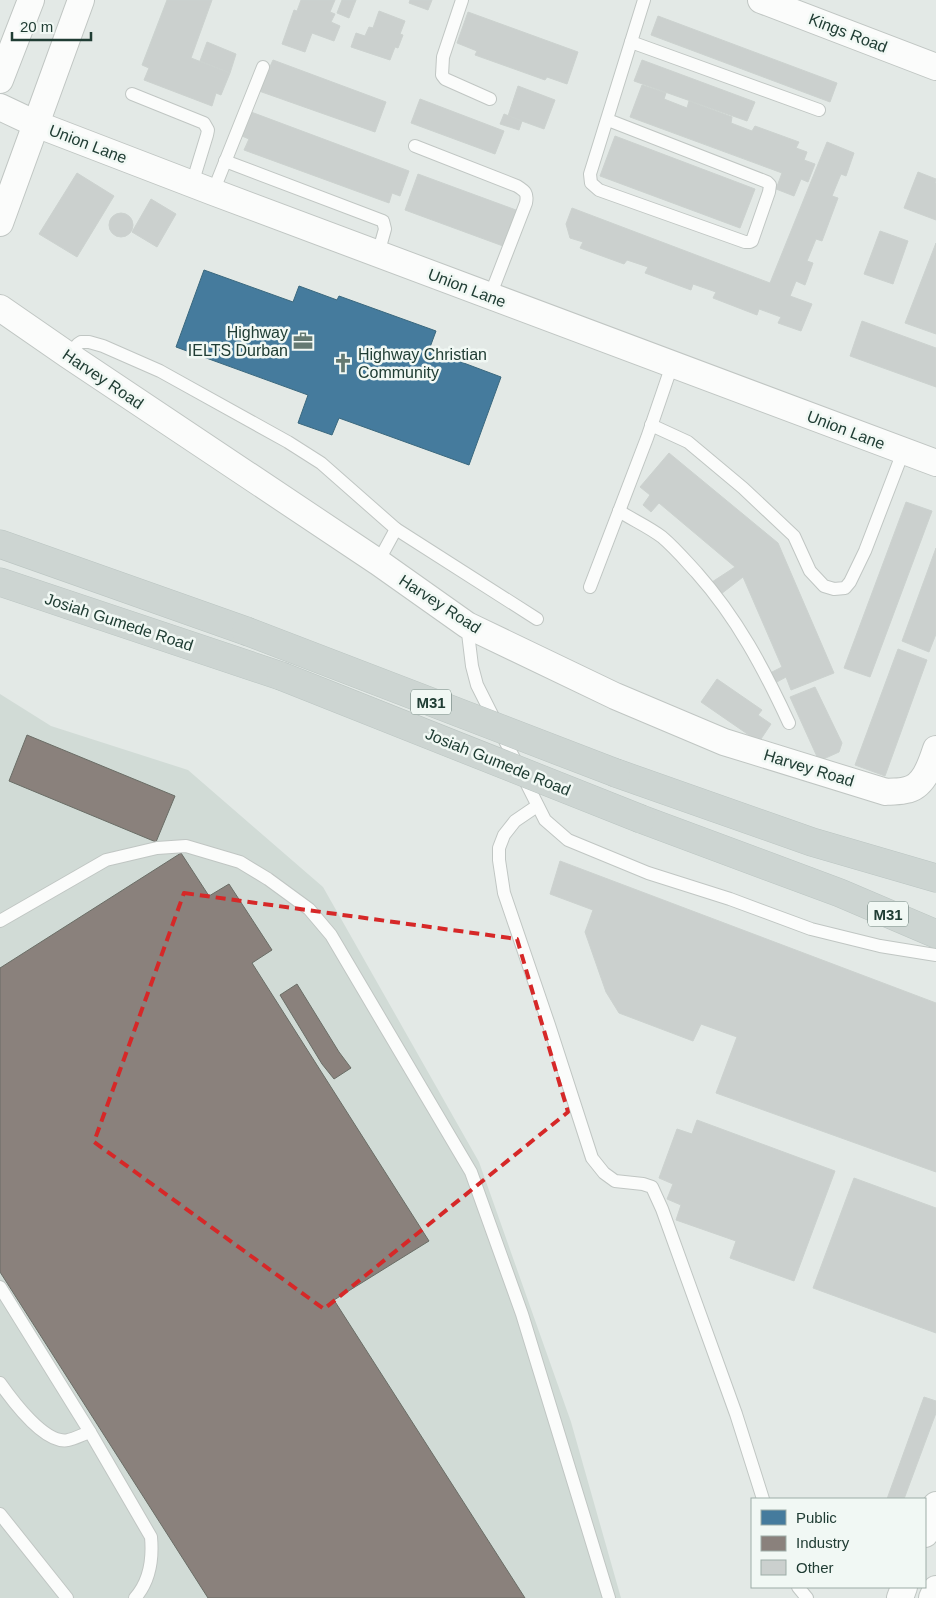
<svg xmlns="http://www.w3.org/2000/svg" width="936" height="1598" font-family="Helvetica,sans-serif">
  <rect width="100%" height="100%" fill="#e3e9e6"/>
  <!-- built -->
  <path fill="#d1dbd6" d="M0,694L51,726L188,770L323,887L479,1162L571,1422L621,1598H0Z"/>
  <!-- public -->
  <path fill="#457b9d" stroke="#3a687e" d="M204,270L293,302L299,286L337,300L339,296L436,331L429,350L501,377L469,465L339,418L332,435L298,423L308,395L176,347Z"/>
  <!-- industry -->
  <g fill="#8a817c" stroke="#6a6d66">
    <path d="M27,735L175,796L156,842L9,781Z"/>
    <path d="M181,853L209,896L229,884L272,950L252,963L429,1241L334,1300L525,1598H208L0,1272V968Z"/>
    <path d="M297,984L339,1052L351,1068L334,1079L322,1064L280,995Z"/>
  </g>
  <!-- building -->
  <g fill="#cbd0ce" stroke="#ccd2cf">
    <path d="M167,0H212L191,58L230,73L221,95L216,93L212,106L144,80L149,68L142,65Z"/>
    <path d="M301,0H335L330,12L335,14L331,22L340,26L334,41L312,33L305,52L282,44L294,10L297,11Z"/>
    <path d="M342,0H356L349,18L337,13Z"/>
    <path d="M410,0H432L428,10L409,3Z"/>
    <path d="M379,11L405,21L400,34L403,35L398,48L395,47L390,60L351,47L356,33L365,36L369,27L373,28Z"/>
    <path d="M468,12L578,52L567,84L547,77L545,80L475,55L477,51L457,43Z"/>
    <path d="M658,16L837,83L830,102L651,35Z"/>
    <path d="M207,42L236,54L230,73L200,61Z"/>
    <path d="M273,60L386,102L375,132L259,91Z"/>
    <path d="M642,60L755,102L747,121L634,81Z"/>
    <path d="M642,85L666,93L664,99L687,108L689,101L732,117L731,123L752,131L755,126L799,142L796,148L807,152L804,160L815,164L808,182L801,179L794,196L776,189L782,173L630,117Z"/>
    <path d="M518,86L555,100L544,129L508,116Z"/>
    <path d="M420,99L504,131L495,154L411,123Z"/>
    <path d="M251,112L409,171L400,196L392,193L389,203L244,150L249,139L242,136Z"/>
    <path d="M504,114L522,121L519,130L500,124Z"/>
    <path d="M615,136L755,189L740,228L600,176Z"/>
    <path d="M827,142L854,153L846,176L841,174L832,196L838,198L822,241L816,239L807,261L813,263L805,285L796,281L790,296L812,304L801,331L778,323L781,317L759,309L757,315L713,298L716,292L693,284L691,290L645,273L648,267L627,260L624,264L580,248L583,242L570,238L566,224L572,208L770,283Z"/>
    <path d="M918,172L936,179L935,183H936V220L904,208Z"/>
    <path d="M77,173L114,196L77,257L39,234Z"/>
    <path d="M418,174L516,210L503,246L405,210Z"/>
    <path d="M151,199L176,214L157,247L132,232Z"/>
    <circle cx="121" cy="225" r="12"/>
    <path d="M880,231L908,241L893,284L864,274Z"/>
    <path d="M936,243V334L905,323Z"/>
    <path d="M862,321L936,348V387L850,356Z"/>
    <path d="M669,453L778,543L834,673L791,690L786,677L775,683L770,673L782,667L743,577L721,594L712,582L735,567L659,503L651,512L643,505L650,495L640,487Z"/>
    <path d="M906,502L932,511L870,677L844,668Z"/>
    <path d="M936,548V634L929,652L902,641Z"/>
    <path d="M898,649L927,660L885,776L855,765Z"/>
    <path d="M717,679L762,710L758,715L771,724L759,742L701,702Z"/>
    <path d="M815,687L842,743L839,752L819,761L790,697Z"/>
    <path d="M560,861L936,1003V1172L716,1093L737,1037L701,1024L693,1041L619,1013L606,992L585,932L593,910L550,894Z"/>
    <path d="M697,1120L835,1171L794,1281L730,1258L736,1241L676,1220L681,1205L667,1199L673,1184L659,1178L677,1129L692,1134Z"/>
    <path d="M854,1178L936,1208V1333L813,1288Z"/>
    <path d="M924,1397L936,1401V1413L904,1499H887Z"/>
  </g>
  <g fill="none" stroke-linecap="round" stroke-linejoin="round">
    <defs>
      <g id="lane">
        <path d="M462,0L443,57L442,75L445,79L490,99"/>
        <path d="M631,42L819,110"/>
        <path d="M132,94L204,123L208,130L207,135L192,184"/>
        <path d="M608,120L767,182L770,185L769,192L752,241L750,242H745L599,190L591,183L590,174L644,0"/>
        <path d="M415,146L517,186C525,191 528,193 526,203L490,296"/>
        <path d="M225,161L383,221L385,229L378,254"/>
        <path d="M213,192L263,67"/>
        <path d="M68,355L78,344L81,342H89L103,346L160,371L288,442L321,463L396,529L537,619"/>
        <path d="M651,425L688,442L743,488L794,536L810,571L824,586L834,589L845,588L850,582L865,551L903,452"/>
        <path d="M619,511C633,520 649,527 662,537C675,548 685,560 697,573C737,618 764,669 789,723"/>
        <path d="M378,562L396,529"/>
        <path d="M590,587L647,438L672,365"/>
        <path d="M467,625L472,666L477,685L545,820L568,840L648,873L730,899L811,929L880,946L936,955"/>
        <path d="M537,806L515,821L504,835L499,848V860L504,893L549,1025L592,1158L604,1173L615,1181L643,1184L652,1187L662,1209L736,1414L763,1499"/>
        <path d="M0,921L106,860L157,848L186,846L240,862L268,879L309,909L331,935L471,1172L522,1314L609,1598"/>
        <path d="M0,1287L90,1432L151,1537C153,1559 150,1581 135,1598"/>
        <path d="M0,1383C12,1400 45,1445 68,1440C75,1439 83,1434 90,1432"/>
        <path d="M0,1514L67,1598"/>
        <path d="M798,1587L807,1598"/>
      </g>
      <g id="street">
        <path d="M761,0L936,67"/>
        <path d="M0,80L31,0"/>
        <path d="M0,107L36,124L213,192L936,463"/>
        <path d="M0,223L81,0"/>
        <path d="M0,308L68,355L378,562L467,625L615,696L724,742L886,792C893,791 900,792 906,790C924,787 931,764 936,749"/>
        <path d="M925,1534L936,1505"/>
        <path d="M900,1598L904,1587"/>
        <path d="M932,1598L936,1589"/>
      </g>
      <g id="primary">
        <path d="M0,544L246,631"/>
        <path d="M0,582L281,676"/>
        <path d="M616,773L812,842L936,878"/>
        <path d="M641,819L840,893L936,934"/>
      </g>
    </defs>
    <!-- lane casing -->
    <use href="#lane" stroke="#c0c6c3" stroke-width="14"/>
    <!-- street casing -->
    <use href="#street" stroke="#c0c6c3" stroke-width="28"/>
    <!-- primary casing -->
    <use href="#primary" stroke="#bbc5c2" stroke-width="29"/>
    <!-- lane -->
    <use href="#lane" stroke="#fbfcfb" stroke-width="12"/>
    <!-- street -->
    <use href="#street" stroke="#fbfcfb" stroke-width="26"/>
    <!-- primary -->
    <use href="#primary" stroke="#cdd5d2" stroke-width="28"/>
    <defs>
      <g id="primary-bridge">
        <path d="M246,631L616,773"/>
        <path d="M281,676L641,819"/>
      </g>
    </defs>
    <!-- primary-bridge casing -->
    <use href="#primary-bridge" stroke="#bbc5c2" stroke-width="29" stroke-linecap="butt"/>
    <!-- primary-bridge -->
    <use href="#primary-bridge" stroke="#cdd5d2" stroke-width="28"/>
  </g>
  <!-- marked area -->
  <path fill="none" stroke="#d62828" stroke-width="4" stroke-dasharray="10 6" stroke-linejoin="round" d="M184,893L517,939L568,1112L324,1309L94,1142Z"/>
  <!-- icons -->
  <defs>
    <symbol id="office-bare" viewBox="-9 -9 18 18"><path d="M-6-3h4V-5.5h4V-3h4V5H-6ZM-1-4.5V-3h2v-1.5ZM-6 0V1H6V0Z" fill="#647972" stroke="#f1f8f4" stroke-width="2.5" paint-order="stroke"/></symbol>
    <symbol id="church-bare" viewBox="-9 -9 18 18"><path d="M-1.2-6h2.4v3.5h3.3v2.4h-3.3V6h-2.4V-.1h-3.3v-2.4h3.3Z" fill="#647972" stroke="#f1f8f4" stroke-width="2.5" paint-order="stroke"/></symbol>
  </defs>
  <g fill-rule="evenodd">
    <use href="#office-bare" x="289" y="327" width="28" height="28"/>
    <use href="#church-bare" x="329" y="349" width="28" height="28"/>
  </g>
  <g text-anchor="middle" dominant-baseline="central" stroke-width="5" stroke-linejoin="round" paint-order="stroke">
    <!-- shield labels -->
    <g fill="#f1f8f4" stroke="#5f756e" stroke-width="1">
      <rect x="411" y="689.5" width="40" height="25" rx="4"/>
      <rect x="868" y="901.5" width="40" height="25" rx="4"/>
    </g>
    <g font-size="15" font-weight="bold" fill="#203d34">
      <text x="431" y="702">M31</text>
      <text x="888" y="914">M31</text>
    </g>
    <!-- street labels -->
    <g font-size="16" fill="#203d34" stroke="#f1f8f4">
      <text transform="translate(848 33) rotate(21)">Kings Road</text>
      <text transform="translate(88 144) rotate(21)">Union Lane</text>
      <text transform="translate(467 288) rotate(21)">Union Lane</text>
      <text transform="translate(103 379) rotate(34)">Harvey Road</text>
      <text transform="translate(846 430) rotate(21)">Union Lane</text>
      <text transform="translate(440 604) rotate(33)">Harvey Road</text>
      <text transform="translate(119 622) rotate(18)">Josiah Gumede Road</text>
      <text transform="translate(498 762) rotate(22)">Josiah Gumede Road</text>
      <text transform="translate(809 768) rotate(17)">Harvey Road</text>
    </g>
    <!-- poi labels -->
    <g font-size="16" fill="#203d34" stroke="#f1f8f4" text-anchor="end">
      <text x="288" y="332">Highway<tspan x="288" dy="18">IELTS Durban</tspan></text>
      <text x="358" y="354" text-anchor="start">Highway Christian<tspan x="358" dy="18">Community</tspan></text>
    </g>
  </g>
  <!-- legend -->
  <rect x="751" y="1498" width="175" height="90" fill="#f1f8f4" stroke="#9dada7"/>
  <rect x="761" y="1510" width="25" height="15" fill="#457b9d" stroke="#9dada7"/>
  <text x="796" y="1523" font-size="15" fill="#203d34">Public</text>
  <rect x="761" y="1536" width="25" height="15" fill="#8a817c" stroke="#9dada7"/>
  <text x="796" y="1548" font-size="15" fill="#203d34">Industry</text>
  <rect x="761" y="1560" width="25" height="15" fill="#cbd0ce" stroke="#9dada7"/>
  <text x="796" y="1573" font-size="15" fill="#203d34">Other</text>
  <!-- scale -->
  <path d="M12 32v8h79v-8" fill="none" stroke="#203d34" stroke-width="2.5"/>
  <text x="20" y="32" font-size="15" fill="#203d34" stroke="#f1f8f4" stroke-width="4" paint-order="stroke">20 m</text>
</svg>
